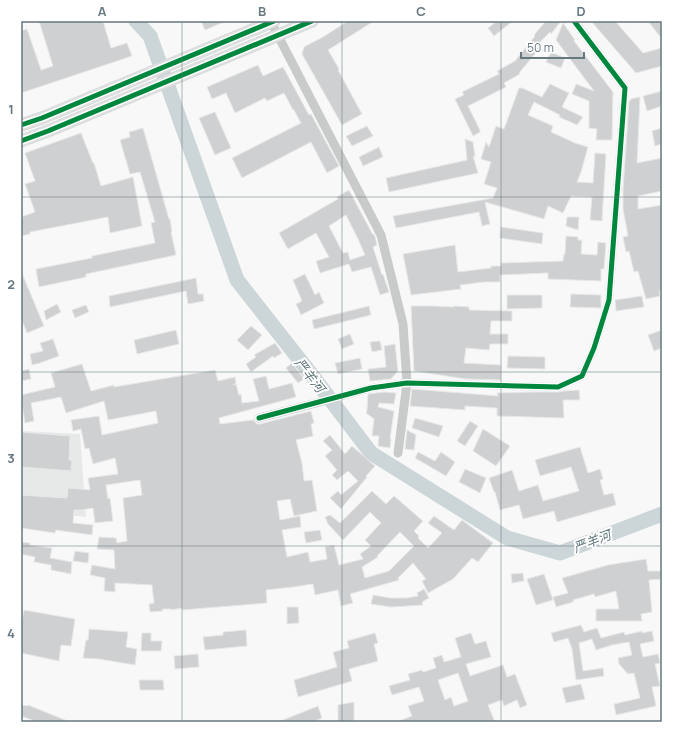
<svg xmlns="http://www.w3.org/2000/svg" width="683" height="743" font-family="Manrope,'Noto Sans SC',sans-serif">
  <rect width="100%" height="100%" fill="#f8f8f8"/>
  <!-- built -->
  <path fill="#e7e9e8" d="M21,431L80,434L86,517L21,511Z"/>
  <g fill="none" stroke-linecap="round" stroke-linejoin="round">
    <!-- river -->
    <path stroke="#ccd5d7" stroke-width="15" d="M136,21L150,36L237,280L314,378L371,453L507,538L560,553L662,514"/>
  </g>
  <!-- building -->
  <g fill="#cfd0d1" stroke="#e8e8e8" fill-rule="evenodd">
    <path d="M39,21H103L111,48L127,43L132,56L21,93V31L27,29L41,70L53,66Z"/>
    <path d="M201,21H226L205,30Z"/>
    <path d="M348,21H374L328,50L339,69L338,70L362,114L342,125L302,54L304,47L323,37Z"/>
    <path d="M497,21H513L494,36L488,28Z"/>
    <path d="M546,21H561L551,34L550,32L536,46L539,49L519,73L520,74L504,83L506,87L468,106L480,130V132L473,136L455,99L464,95L462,92L499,74L497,71L515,61L535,36L534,35Z"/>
    <path d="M591,21H615L643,53L662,48V66L636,73Z"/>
    <path d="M648,21H662V39Z"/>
    <path d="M563,23L575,40L574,41L613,92L612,140H596L597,129L589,128V101L572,94L576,84L594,91L556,40Z"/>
    <path d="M551,52L565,58L561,68L546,62Z"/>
    <path d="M258,65L263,76L283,67L309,115L311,114L339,166L327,173L311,142L242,178L232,158L301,123L294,110H293L284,93L267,101L265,98L235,113L226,93L212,99L207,87Z"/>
    <path d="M550,84L569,93L562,107L583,117L577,125L559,117L560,115L534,102L528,115L553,126L551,132L575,143L588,147L581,172L577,182L593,183L595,153L606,154L602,221L590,220L592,197L571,196L563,213L548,206L544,219L485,202L490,224L482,226L479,212L396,228L393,216L493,198L497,188L484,184L491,162L481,159L486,142L489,147L496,126L504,129L519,88H522L542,97Z"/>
    <path d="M662,91V106L647,111L643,96Z"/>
    <path d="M640,97L637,163L662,158V191L638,196V209L662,205V290L659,291L660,296L646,299L638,271L634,272L629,251L626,252L623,237L628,236L623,209V189L629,102L631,99Z"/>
    <path d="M215,112L231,148L215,155L199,118Z"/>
    <path d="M367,126L373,136L352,146L346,136Z"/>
    <path d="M143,128L169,219H170L172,232H171L176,255L86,274V277L39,287L36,269L92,258V256L155,243L151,223L155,222L140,172L130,174L120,140L130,137L129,132Z"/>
    <path d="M662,128V144L655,146L652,131Z"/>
    <path d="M81,133L93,163H94L101,186L133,177L142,226L110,233L108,217L30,232V234L21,236V217L35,212L25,184L35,181L25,153Z"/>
    <path d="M465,139L473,142L475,157L473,156L478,173L389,192L386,178L467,160Z"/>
    <path d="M379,147L383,157L363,166L359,157Z"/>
    <path d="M349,190L373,235L374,234L375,237L377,245L373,247L382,275L383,274L389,292L380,295L371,267L352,272L349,264L320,273L316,261L329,257L316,233L288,249L279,233L338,199L337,197ZM346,215L358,239L365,255L350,260L348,252L343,253L329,226Z"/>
    <path d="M567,217H579L578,230L566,226Z"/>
    <path d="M501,227L543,233L542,244L500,238Z"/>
    <path d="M566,236L578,237V240H582L581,254L597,255L598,242L606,243L604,269H601V281L548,279V273L500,275V282H484L460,285L461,289L411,295L403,254L455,245L458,272L491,268V266H501V263L563,261L564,254H565Z"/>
    <path d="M21,271L44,326L27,333L21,318Z"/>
    <path d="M305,274L315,295L319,292L324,303L301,315L296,304L302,301L293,280Z"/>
    <path d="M196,278L198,294H203L204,301L188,304L186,291L110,307L109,296Z"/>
    <path d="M571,294L601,295V308L570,307Z"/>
    <path d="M507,295H542V308L507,309Z"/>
    <path d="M642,296L644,307L616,311L615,300Z"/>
    <path d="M57,304L61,312L46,320L44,311Z"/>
    <path d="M86,305L89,312L75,318L72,310Z"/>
    <path d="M369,306L371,315L314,329L312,320Z"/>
    <path d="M411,306H432L454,307V306L469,307V310L512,311V321H491L490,334H508V344H490L489,350L466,348L464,363L501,365V380L466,379L414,371Z"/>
    <path d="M251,326L262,335L248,350L237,340Z"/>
    <path d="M176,330L179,344L137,354L134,340Z"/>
    <path d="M662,330V348L654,351L648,335Z"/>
    <path d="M350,334L354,344L342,349L338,339Z"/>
    <path d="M53,339L59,356L40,363L32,365L30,354L43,351L40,343Z"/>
    <path d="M380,341L382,350L372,352L370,342Z"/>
    <path d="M275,343L282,353L274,358L273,356L251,372L246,364L256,357L254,355Z"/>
    <path d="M395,344L398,371L391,379L370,381L368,369L386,367L384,346Z"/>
    <path d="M508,356L545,357V369L507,368Z"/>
    <path d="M360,358L362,369L338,374L335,363Z"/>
    <path d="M292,363L304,379L298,383L286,368Z"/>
    <path d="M82,364L91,391L114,385V387L215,370L218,381L235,377L236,383L233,385L236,384L239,395L241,394L242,403L259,401L253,379L266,376L269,389L292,383L296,397L219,418L220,424L253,420L257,424H260L311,411L314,423L311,424L313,436L296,440L302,463L304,481L312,480L317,511L294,516L290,499L277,501L280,520L300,516L301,527L282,530L287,557L308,552L310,562L327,559L325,547L334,545L339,565L363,559L360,554L371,546L365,540L381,523L370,512L343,540L328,524L325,517L330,515L340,523L372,491L386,504L394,496L423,521L414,531L419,536L418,538L428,548L442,533L428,523L434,516L454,530L462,520L493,543L478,562L472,558L453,579L428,593L422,581L426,579L413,563L398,578L399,580L350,594L353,603L341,606L338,590L315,595L313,584L293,587L266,590L267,603L182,610V608L171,610V609H163L162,611L150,612L149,604L154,603L152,585L115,583V592L104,591L105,578L90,575L92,565L115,569L114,550L97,549L99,537L116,538L117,543L127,541L123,498L142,495L140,480L106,485L108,499L110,498L113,521L95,523L93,508L81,510H74L73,523L93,525L92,535L56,530L55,533L21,528V495L67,498L68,488L90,490L88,478L118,474L115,458L93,464L89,448L85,449L81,429L73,431L71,420L99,416L102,435L158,423L156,411L108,420L104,401L66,413L61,397L31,403L34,421L25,423L22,404H21V395L55,387L51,373ZM400,532L414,546L389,571L365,578L362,567L378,557L377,556Z"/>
    <path d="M29,369L31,379L21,381V371Z"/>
    <path d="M412,389L498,396L497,393L533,392H558L563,391L579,390L580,400H563L564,418L497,416V408L465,406V410L410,406Z"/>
    <path d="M384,392L396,393L394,404L379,403L378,407L394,411L390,439H391L390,448L378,446L379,436H372L374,419L366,413L367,410L368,394Z"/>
    <path d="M415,418L443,426L439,437L412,428Z"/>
    <path d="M470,421L478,426L465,446L457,441Z"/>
    <path d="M483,429L510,446L496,466L473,451Z"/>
    <path d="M407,430L416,435L414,450L405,449Z"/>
    <path d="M21,432L70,436L69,460H72L71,471L21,467Z"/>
    <path d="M330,435L345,454L352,446L375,466L366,476L367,477L341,509L330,498L338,491L341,495L358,481L348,471L337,480L332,475L337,470L325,456L332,450L323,441Z"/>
    <path d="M580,447L588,473L600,469L603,479L600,480L604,495L613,493L616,505L557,522L554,511L523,519L519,505L500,510L495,492H494L489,478L512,470L519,491L538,485L543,501L579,491L571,467L540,476L535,460Z"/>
    <path d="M418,452L435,461L441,452L455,462L446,476L415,458Z"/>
    <path d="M465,469L486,478L480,493L459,482Z"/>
    <path d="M320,530L322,540L306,543L304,532Z"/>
    <path d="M21,542L30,543V545L52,548L50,558L72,562L71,574L51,570V565L34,562L35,557L21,554Z"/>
    <path d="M75,551L89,553L88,563L73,561Z"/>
    <path d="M646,559L648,571H662V579L649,580L652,612L641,614L642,621H596V609H619L616,591L595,597L594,594L573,600V602L556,607L553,597L568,593L562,578L608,565Z"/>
    <path d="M523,573L524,581L512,583L511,574Z"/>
    <path d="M544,574L553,600L536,605L527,579Z"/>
    <path d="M424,589L429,598L422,602L423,605L391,607L371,604L373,595L390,598H407L418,596L417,593Z"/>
    <path d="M287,607H298L299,623L287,624Z"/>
    <path d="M24,610L75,619L71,646L61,645L59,661L21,653V626Z"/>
    <path d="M581,625L584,632L597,628L601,638L624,632L625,635L642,631V633L652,631L654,641L640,644L643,657L658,654L660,663L655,664L660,686L652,687L656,706L616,715L614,704L640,698L634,673L628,674L619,664L618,658L632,655L629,642L612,645L596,650L592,639L579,643L583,671L603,668L604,676L576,680L572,649L568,638L554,642L551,633Z"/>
    <path d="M89,629L128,632L126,647L137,649L135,665L99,659L83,658L86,640H88Z"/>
    <path d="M246,630L247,646L205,650L203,637L223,635V632Z"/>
    <path d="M142,633H151V641H162L161,651H141Z"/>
    <path d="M375,633L378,643L374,644L378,661L349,669L352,681L298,697L294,680L337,667L333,652L349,648L347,641Z"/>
    <path d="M471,633L475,644L486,641L491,657L466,664L470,676L503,665L507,677L515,674L527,705L520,708L517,700L504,706L502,700L488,705L495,722H399V721L412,716L408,706L424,701L419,687L392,695L389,686L410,680L408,674L422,670L423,672L436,668L433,658L442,655L444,662L461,657L455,638ZM458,673L468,701L454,706L451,697L445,700L438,680Z"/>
    <path d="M198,654L199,667L175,669L174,656Z"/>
    <path d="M139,680H163L164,690H140Z"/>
    <path d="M581,684L585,699L566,703L562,688Z"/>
    <path d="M354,702V722H338V705Z"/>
    <path d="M21,705L28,706V705L70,722H38L21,716Z"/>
    <path d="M318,706L322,718L313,722H278Z"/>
  </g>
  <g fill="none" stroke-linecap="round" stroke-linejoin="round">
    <defs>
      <g id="primary">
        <path d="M21,125L42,118L274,21"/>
        <path d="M21,141L48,131L312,21"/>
      </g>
    </defs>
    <!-- primary casing -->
    <use href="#primary" stroke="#d4d5d6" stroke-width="13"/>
    <!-- minor -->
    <path stroke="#c9cbcb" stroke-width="8" d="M335,398L371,388L407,383L558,387L582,376L594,348L609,300L625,88L574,21"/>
    <!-- tertiary -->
    <g stroke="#c9cbcb" stroke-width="9">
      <path d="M271,22L381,235L403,324L407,383L398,453"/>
      <path d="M259,418L335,398"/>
    </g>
    <!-- primary -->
    <use href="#primary" stroke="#dedfdf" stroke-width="12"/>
    <defs>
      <g id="cycleway">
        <path d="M21,125L42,118L274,21"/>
        <path d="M21,141L48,131L312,21"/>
        <path d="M259,418L371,388L407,383L558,387L582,376L594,348L609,300L625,88L574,21"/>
      </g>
    </defs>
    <!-- cycleway casing -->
    <use href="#cycleway" stroke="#fff" stroke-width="8"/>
    <!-- cycleway -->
    <use href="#cycleway" stroke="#00873e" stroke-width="5"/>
  </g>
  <!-- grid -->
  <path fill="none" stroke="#667880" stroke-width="1" stroke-opacity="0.55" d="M182,21V722M342,21V722M501,21V722M21,197H662M21,372H662M21,546H662"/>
  <g text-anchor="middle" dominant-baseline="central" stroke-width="4" stroke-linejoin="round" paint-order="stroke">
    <!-- water labels -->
    <g font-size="13" font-style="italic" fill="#60767a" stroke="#fff">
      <text transform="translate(310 375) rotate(52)">严羊河</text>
      <text transform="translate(592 541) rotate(-21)">严羊河</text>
    </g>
  </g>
  <!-- border -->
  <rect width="683" height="743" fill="none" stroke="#ffffff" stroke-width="44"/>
  <!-- scale -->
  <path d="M521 52v6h63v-6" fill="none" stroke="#667880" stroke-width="2"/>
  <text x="527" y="52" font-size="12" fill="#667880" stroke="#ffffff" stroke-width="3" paint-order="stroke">50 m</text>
  <rect x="22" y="22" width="639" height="699" fill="none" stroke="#667880" stroke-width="1.5"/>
  <g font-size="13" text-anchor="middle" font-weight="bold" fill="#667880">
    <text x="102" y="16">A</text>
    <text x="262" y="16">B</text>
    <text x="421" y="16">C</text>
    <text x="581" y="16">D</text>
    <text x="11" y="114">1</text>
    <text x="11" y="289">2</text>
    <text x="11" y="463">3</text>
    <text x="11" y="638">4</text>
  </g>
</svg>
